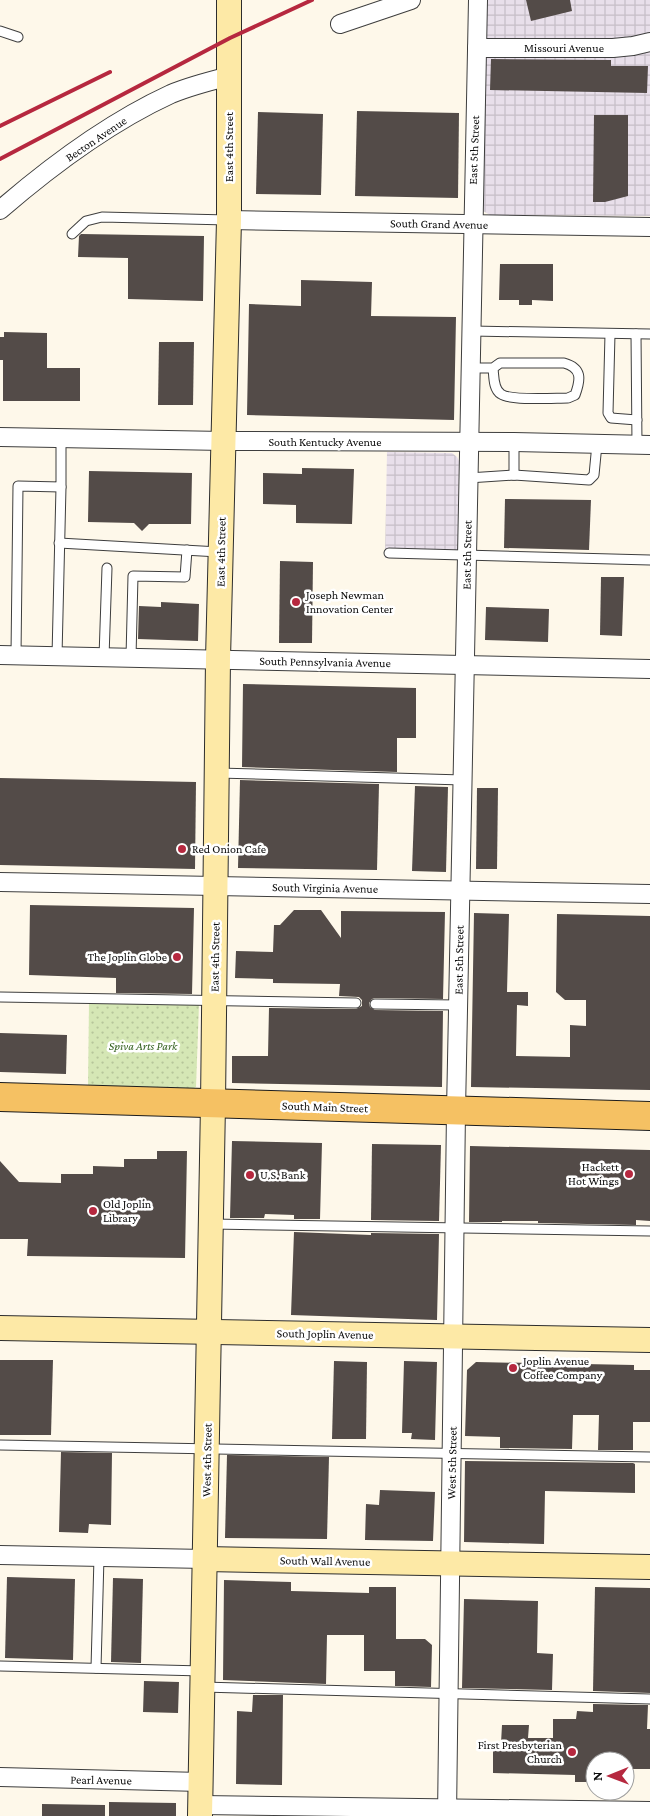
<svg xmlns="http://www.w3.org/2000/svg" width="650" height="1816" font-family="'Crimson Pro',serif">
  <defs>
    <pattern id="industrial-grid" width="8" height="8" patternUnits="userSpaceOnUse" patternTransform="scale(1.25)"><rect width="8" height="8" fill="#e8dfea"/><path d="M0 4h8M4 0v8" fill="none" stroke="#c6bec7"/></pattern>
    <pattern id="grass-dots" width="8" height="8" patternUnits="userSpaceOnUse" patternTransform="scale(1.25)"><rect width="8" height="8" fill="#d5e7b5"/><path d="M2 2h.1M6 6h.1" fill="none" stroke="#b6c59a" stroke-width="1.8" stroke-linecap="round"/></pattern>
  </defs>
  <rect width="100%" height="100%" fill="#fef8ea"/>
  <!-- industrial -->
  <g fill="url(#industrial-grid)">
    <path d="M484,0H650V216L490,215L483,211L481,207Z"/>
    <path d="M387,452L452,453L457,457L459,461L458,559L385,558Z"/>
  </g>
  <!-- grass -->
  <path fill="url(#grass-dots)" d="M89,1002L199,1004L196,1087L191,1089L88,1088Z"/>
  <!-- building -->
  <g fill="#534b48">
    <path d="M526,0H570L572,11L531,21Z"/>
    <path d="M491,59L611,60V66H648L647,93L490,90Z"/>
    <path d="M357,111L459,113L458,198L355,196Z"/>
    <path d="M258,112L323,114L321,195L256,194Z"/>
    <path d="M594,115H628V196L605,202H593Z"/>
    <path d="M81,234L204,236L203,301L128,299V258L78,257L79,236Z"/>
    <path d="M500,264H553V301L532,300V305H519V300H499Z"/>
    <path d="M301,280L372,282L371,316L456,317L454,420L247,415L249,304L301,306Z"/>
    <path d="M4,332L47,333V368H80V401H3V360H0V337H4Z"/>
    <path d="M159,342H194L193,405H158Z"/>
    <path d="M302,468L354,469L352,524L296,523V505L263,504V473L302,474Z"/>
    <path d="M89,471L192,473L191,524H149L142,531L134,523L88,522Z"/>
    <path d="M505,499L591,500L589,550L504,548Z"/>
    <path d="M280,561L313,562L312,643H279Z"/>
    <path d="M601,577H624L622,636L600,635Z"/>
    <path d="M161,602L199,604L198,641L138,639L139,606L161,607Z"/>
    <path d="M486,607L549,609L548,642L485,640Z"/>
    <path d="M243,684L416,688V738H397V772L242,767Z"/>
    <path d="M0,778L196,782L195,869L0,865Z"/>
    <path d="M240,780L379,784L377,870L238,868Z"/>
    <path d="M415,786L448,787L446,872L412,871Z"/>
    <path d="M477,788H498L497,869H476Z"/>
    <path d="M30,905L194,908L192,994L116,993V978L29,975Z"/>
    <path d="M294,910H321L341,938V911L445,912L443,999L375,998L372,999L369,1003L370,1007L375,1010L443,1011L442,1087L232,1083V1056H268L269,1008L356,1009L362,1006V1000L359,997L339,996L340,984L273,983V979L235,978L236,951L273,952L274,925H280Z"/>
    <path d="M474,913L509,914L507,992H528V1006L517,1005L516,1056L570,1057V1025L586,1026V1000H565L556,992L557,914L650,916V1090L471,1087Z"/>
    <path d="M0,1033L67,1035L66,1074L0,1072Z"/>
    <path d="M232,1141L322,1143L320,1219H294V1215L265,1214L264,1218H230Z"/>
    <path d="M372,1144L441,1145L439,1221L371,1220Z"/>
    <path d="M470,1146L650,1150V1221L636,1220V1225L538,1223V1221H502V1222H469Z"/>
    <path d="M157,1151H187L185,1258L27,1256L28,1239H0V1161L19,1182L61,1183V1174H93V1166L124,1167V1159H157Z"/>
    <path d="M294,1232L371,1235V1233L439,1234L437,1320L291,1315Z"/>
    <path d="M0,1360H53L51,1435H0Z"/>
    <path d="M334,1361L367,1362L366,1439H332Z"/>
    <path d="M404,1361L437,1362L435,1440L411,1439L412,1433H402Z"/>
    <path d="M476,1362L634,1365V1370H650V1422H633V1450H598L599,1415H573L572,1449L500,1448V1437L465,1436L467,1370Z"/>
    <path d="M61,1452L112,1453L111,1525L89,1524L88,1533L59,1532Z"/>
    <path d="M227,1455L329,1457L327,1539L225,1538Z"/>
    <path d="M465,1461L633,1463L635,1464V1493L545,1491L544,1544L464,1542Z"/>
    <path d="M380,1490L435,1492L433,1541L365,1540L366,1504L379,1505Z"/>
    <path d="M7,1577L75,1579L73,1660L5,1658Z"/>
    <path d="M113,1578L143,1579L141,1663L111,1662Z"/>
    <path d="M224,1580L291,1582V1591L369,1593V1587H396V1639H425L432,1645L431,1687L395,1686V1671H364V1635H327L326,1684L223,1680Z"/>
    <path d="M595,1587L650,1588V1693L593,1691Z"/>
    <path d="M464,1599L538,1601L537,1653L553,1654L552,1690L462,1688Z"/>
    <path d="M144,1681L179,1682L178,1713L143,1712Z"/>
    <path d="M253,1695H283L282,1785L236,1784L237,1711L252,1712Z"/>
    <path d="M593,1704L648,1705L647,1729H650V1769H625V1761H595V1782H575V1775L493,1773V1742L501,1743L502,1725H529L528,1738H553V1719H576L577,1711L593,1712Z"/>
    <path d="M109,1802L176,1803V1816H109Z"/>
    <path d="M42,1804L105,1805V1816H42Z"/>
  </g>
  <g fill="none" stroke-linecap="round" stroke-linejoin="round">
    <defs>
      <g id="lane">
        <path d="M0,31L18,37"/>
        <path d="M72,234L86,221L102,217L228,220"/>
        <path d="M472,331L650,334"/>
        <path d="M610,334L608,413L611,418L637,420"/>
        <path d="M636,334L637,445"/>
        <path d="M471,368H493C494,376 493,389 501,394C510,401 554,398 568,398L575,395C581,379 582,368 564,363H500L493,368"/>
        <path d="M514,475V442"/>
        <path d="M468,478L514,475L589,480L594,475L597,444"/>
        <path d="M59,543L219,552"/>
        <path d="M389,553L650,560"/>
        <path d="M16,655L18,486L61,487V438"/>
        <path d="M57,656L61,487"/>
        <path d="M104,657L107,568"/>
        <path d="M131,657L133,576L185,577L187,550"/>
        <path d="M218,773L463,780"/>
        <path d="M0,997L356,1003"/>
        <path d="M375,1004L458,1005"/>
        <path d="M211,1224L650,1231"/>
        <path d="M0,1445L650,1457"/>
        <path d="M0,1666L203,1671"/>
        <path d="M96,1668L99,1557"/>
        <path d="M203,1687L650,1699"/>
      </g>
      <g id="street">
        <path d="M340,24L411,0"/>
        <path d="M477,48H613L633,46L650,42"/>
        <path d="M0,210C52,165 108,123 171,94C190,86 210,81 230,76"/>
        <path d="M229,220L650,227"/>
        <path d="M0,437L224,441L514,442L650,445"/>
        <path d="M0,655L650,669"/>
        <path d="M0,882L650,894"/>
        <path d="M0,1555L205,1559"/>
        <path d="M0,1777L201,1782"/>
        <path d="M201,1805L650,1811"/>
        <path d="M447,1816L456,1111L478,0"/>
      </g>
      <g id="secondary">
        <path d="M0,1328L650,1340"/>
        <path d="M205,1559L650,1567"/>
        <path d="M200,1816L213,1104L218,659L229,220V0"/>
      </g>
      <path id="primary" d="M0,1097L650,1116"/>
    </defs>
    <!-- lane casing -->
    <use href="#lane" stroke="#3e3e3e" stroke-width="11"/>
    <!-- street casing -->
    <use href="#street" stroke="#3e3e3e" stroke-width="20"/>
    <!-- secondary casing -->
    <use href="#secondary" stroke="#2d2d2d" stroke-width="26"/>
    <!-- primary casing -->
    <use href="#primary" stroke="#1c1c1c" stroke-width="30"/>
    <!-- lane -->
    <use href="#lane" stroke="#fff" stroke-width="9"/>
    <!-- street -->
    <use href="#street" stroke="#fff" stroke-width="18"/>
    <!-- secondary -->
    <use href="#secondary" stroke="#fde9a6" stroke-width="24"/>
    <!-- primary -->
    <use href="#primary" stroke="#f5c163" stroke-width="28"/>
    <!-- rail -->
    <g stroke="#b6283f" stroke-width="4">
      <path d="M0,126L110,72"/>
      <path d="M0,159L230,38L312,0"/>
    </g>
  </g>
  <!-- markers -->
  <g fill="#b6283f" stroke="#fff" stroke-width="2">
    <circle cx="296" cy="602" r="5"/>
    <circle cx="182" cy="849" r="5"/>
    <circle cx="177" cy="957" r="5"/>
    <circle cx="629" cy="1174" r="5"/>
    <circle cx="250" cy="1175" r="5"/>
    <circle cx="93" cy="1211" r="5"/>
    <circle cx="513" cy="1368" r="5"/>
    <circle cx="572" cy="1752" r="5"/>
  </g>
  <g text-anchor="middle" dominant-baseline="central" stroke-width="5" stroke-linejoin="round" paint-order="stroke">
    <!-- street labels -->
    <g font-size="12" fill="#0b0b0b" stroke="#fff">
      <text x="564" y="48">Missouri Avenue</text>
      <text transform="translate(96 139) rotate(-34)">Becton Avenue</text>
      <text transform="translate(229 147) rotate(-90)">East 4th Street</text>
      <text transform="translate(474 150) rotate(-88)">East 5th Street</text>
      <text transform="translate(439 224) rotate(1)">South Grand Avenue</text>
      <text x="325" y="442">South Kentucky Avenue</text>
      <text transform="translate(221 552) rotate(-89)">East 4th Street</text>
      <text transform="translate(467 555) rotate(-89)">East 5th Street</text>
      <text transform="translate(325 662) rotate(1)">South Pennsylvania Avenue</text>
      <text transform="translate(325 888) rotate(1)">South Virginia Avenue</text>
      <text transform="translate(215 957) rotate(-89)">East 4th Street</text>
      <text transform="translate(459 960) rotate(-89)">East 5th Street</text>
      <text transform="translate(325 1107) rotate(2)">South Main Street</text>
      <text transform="translate(325 1334) rotate(1)">South Joplin Avenue</text>
      <text transform="translate(207 1460) rotate(-89)">West 4th Street</text>
      <text transform="translate(452 1463) rotate(-89)">West 5th Street</text>
      <text transform="translate(325 1561) rotate(1)">South Wall Avenue</text>
      <text transform="translate(101 1780) rotate(1)">Pearl Avenue</text>
    </g>
    <!-- poi labels -->
    <g font-size="12" fill="#0b0b0b" stroke="#fff" text-anchor="start">
      <text x="306" y="595">Joseph Newman<tspan x="306" dy="14">Innovation Center</tspan></text>
      <text x="192" y="849">Red Onion Cafe</text>
      <text x="167" y="957" text-anchor="end">The Joplin Globe</text>
      <text x="619" y="1167" text-anchor="end">Hackett<tspan x="619" dy="14">Hot Wings</tspan></text>
      <text x="260" y="1175">U.S. Bank</text>
      <text x="103" y="1204">Old Joplin<tspan x="103" dy="14">Library</tspan></text>
      <text x="523" y="1361">Joplin Avenue<tspan x="523" dy="14">Coffee Company</tspan></text>
      <text x="562" y="1745" text-anchor="end">First Presbyterian<tspan x="562" dy="14">Church</tspan></text>
    </g>
    <!-- park labels -->
    <g font-size="12" font-style="italic" fill="#33601e" stroke="#fff">
      <text x="143" y="1046">Spiva Arts Park</text>
    </g>
  </g>
  <!-- north arrow -->
  <g transform="translate(610 1776) rotate(269)"><circle r="24" fill="#ffffff" stroke="#9d9d9d"/>
  <path d="M0-4L9 19L0 12L-9 19Z" fill="#b6283f"/>
  <text y="-8" font-size="14" font-weight="bold" text-anchor="middle" fill="#0b0b0b">N</text>
  </g>
</svg>
